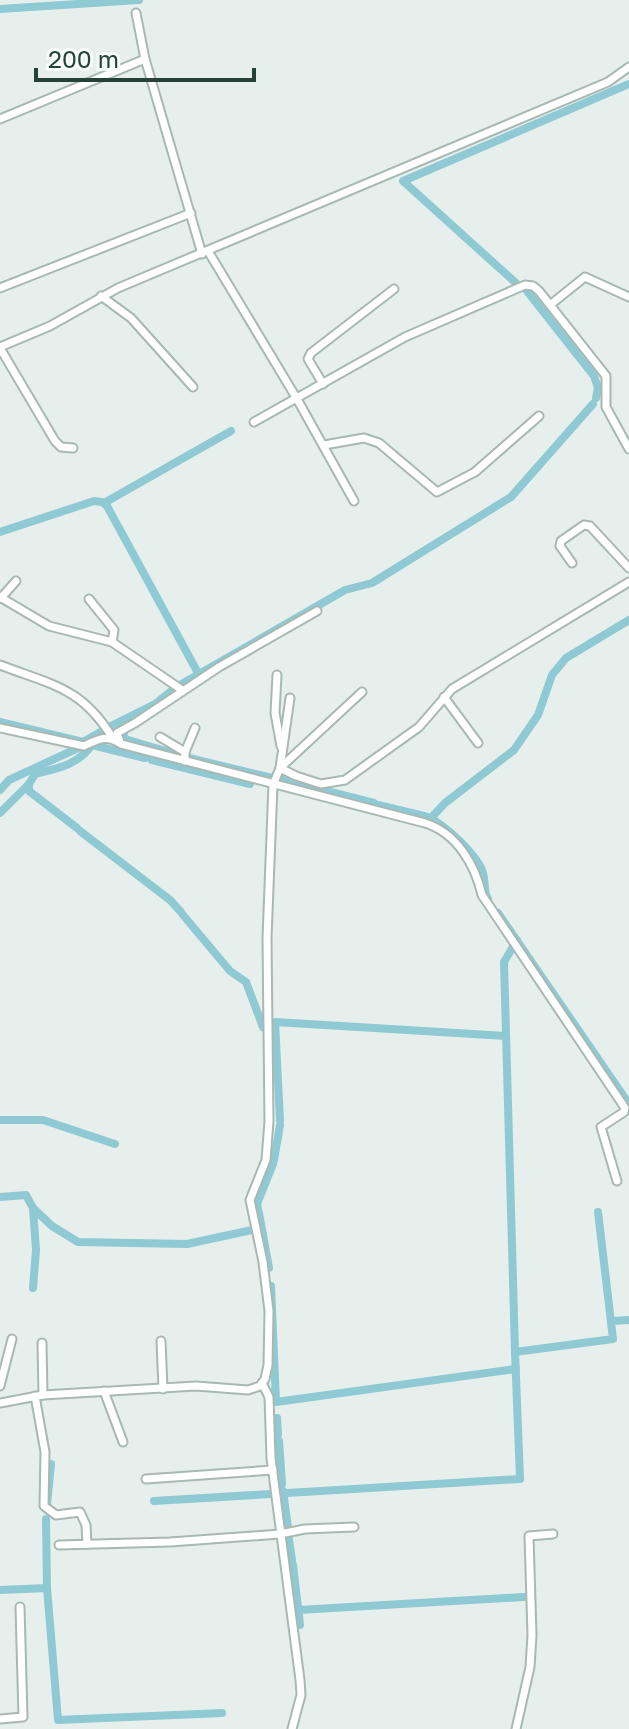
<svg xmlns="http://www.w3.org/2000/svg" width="629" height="1729" font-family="'Golos Text',sans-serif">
  <rect width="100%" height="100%" fill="#e6efeb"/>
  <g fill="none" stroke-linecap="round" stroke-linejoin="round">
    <!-- canal -->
    <g stroke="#8ec9d4" stroke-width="8">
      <path d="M0,9L139,0"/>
      <path d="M517,284L403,181L629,84"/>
      <path d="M527,291L594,376L598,388L596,398"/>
      <path d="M104,503L231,431"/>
      <path d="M0,532L94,501L102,502L107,506L198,673"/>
      <path d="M180,685L345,590L372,583L511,497L593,404"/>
      <path d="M0,722L83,742L104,730"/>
      <path d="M107,728L155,704L175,688"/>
      <path d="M123,732L125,739L182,756"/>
      <path d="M189,758L272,778"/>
      <path d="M152,760L250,784"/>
      <path d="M279,779L374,803"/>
      <path d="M29,784V791L77,828"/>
      <path d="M0,790L9,780L78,748"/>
      <path d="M378,805L424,816"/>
      <path d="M0,813L29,784L35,774C59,768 77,765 92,745L145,758"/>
      <path d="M428,817C445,825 478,855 483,873C486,883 483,890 488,899"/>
      <path d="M431,818L445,803L514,750L538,715L552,675L566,658L629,620"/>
      <path d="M80,831L170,900L181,912"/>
      <path d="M498,913L629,1104"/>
      <path d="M183,915L230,971L246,982L263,1027"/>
      <path d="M517,940L504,962L515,1352L613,1339L598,1212"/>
      <path d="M0,1120H43L115,1144"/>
      <path d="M280,1120L275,1022L506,1036"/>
      <path d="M274,1160L280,1125"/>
      <path d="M0,1197L26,1195L33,1208L52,1226L78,1242L187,1244L261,1228"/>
      <path d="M33,1208L36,1250L33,1288"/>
      <path d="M258,1209L257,1204L273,1164"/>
      <path d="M259,1213L269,1268"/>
      <path d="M271,1286L276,1402L516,1369"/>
      <path d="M611,1321L629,1320"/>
      <path d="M277,1418L278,1434"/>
      <path d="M279,1441L282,1484"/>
      <path d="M283,1491L288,1528"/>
      <path d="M154,1501L520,1479L515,1352"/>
      <path d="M47,1504L51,1464"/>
      <path d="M46,1519L47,1588L58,1720L222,1713"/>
      <path d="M288,1533L292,1560"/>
      <path d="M293,1565L300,1625"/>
      <path d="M0,1590L47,1588"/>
      <path d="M298,1610L524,1597"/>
    </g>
    <defs>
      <g id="minor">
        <path d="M136,13L145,59L202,254"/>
        <path d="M0,119L145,59"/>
        <path d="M208,251L297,399L354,501"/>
        <path d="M0,288L191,213"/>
        <path d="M101,296L131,318L193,387"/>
        <path d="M550,305L585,277L629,297"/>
        <path d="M0,347L50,326L118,288L608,82L629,67"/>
        <path d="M0,348L55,441L61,447L73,448"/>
        <path d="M323,384L308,359L311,353L394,289"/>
        <path d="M254,422L405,337L525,285L533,286L539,291L606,376V407L629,449"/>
        <path d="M324,445L364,438L379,443L437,492L475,472L539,416"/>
        <path d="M572,563L560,546L561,541L584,525L590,526L629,568"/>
        <path d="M0,597L49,626L112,642L182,690"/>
        <path d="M1,598L16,581"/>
        <path d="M89,599L114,630L112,642"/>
        <path d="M0,665C52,685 81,687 112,737"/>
        <path d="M277,675L275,713L281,746"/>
        <path d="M444,697L478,743"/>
        <path d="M290,698L280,768L362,692"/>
        <path d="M0,728L84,746C99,739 106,734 121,744L425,823C457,833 475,865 482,895L625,1108L624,1112L601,1127L617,1181"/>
        <path d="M160,737L185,752"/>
        <path d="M120,742L117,733L135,723L219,667L317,611"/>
        <path d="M185,761V752L195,728"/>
        <path d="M161,1341L163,1389"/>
        <path d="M42,1343L43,1395"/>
        <path d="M262,1383L269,1397L271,1458L300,1680L301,1695L292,1729"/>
        <path d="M0,1386L12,1339"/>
        <path d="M104,1391L123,1442"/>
        <path d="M35,1396L45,1452L44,1506L56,1515L80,1512L86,1525L87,1544"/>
        <path d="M0,1403L43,1395L196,1386L248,1390L260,1386L265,1379L268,1365L269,1311L263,1262L250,1200L266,1160L269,1121L267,938L273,785L280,768L296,776L321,784L345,780L419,727L452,689L629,582"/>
        <path d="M146,1479L273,1470"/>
        <path d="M59,1545L170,1542L280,1534L305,1529L354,1527"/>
        <path d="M0,1719L23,1717L20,1607"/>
        <path d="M516,1729L530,1667L532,1635L529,1536L553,1534"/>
      </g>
    </defs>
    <!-- minor casing -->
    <use href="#minor" stroke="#a8b8b2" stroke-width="11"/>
    <!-- minor -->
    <use href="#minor" stroke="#fff" stroke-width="7"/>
  </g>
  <!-- scale -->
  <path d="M36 68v12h218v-12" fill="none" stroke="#24423a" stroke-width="4"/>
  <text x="48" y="68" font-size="24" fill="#24423a" stroke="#f7fbf9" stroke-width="6" paint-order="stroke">200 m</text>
</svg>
